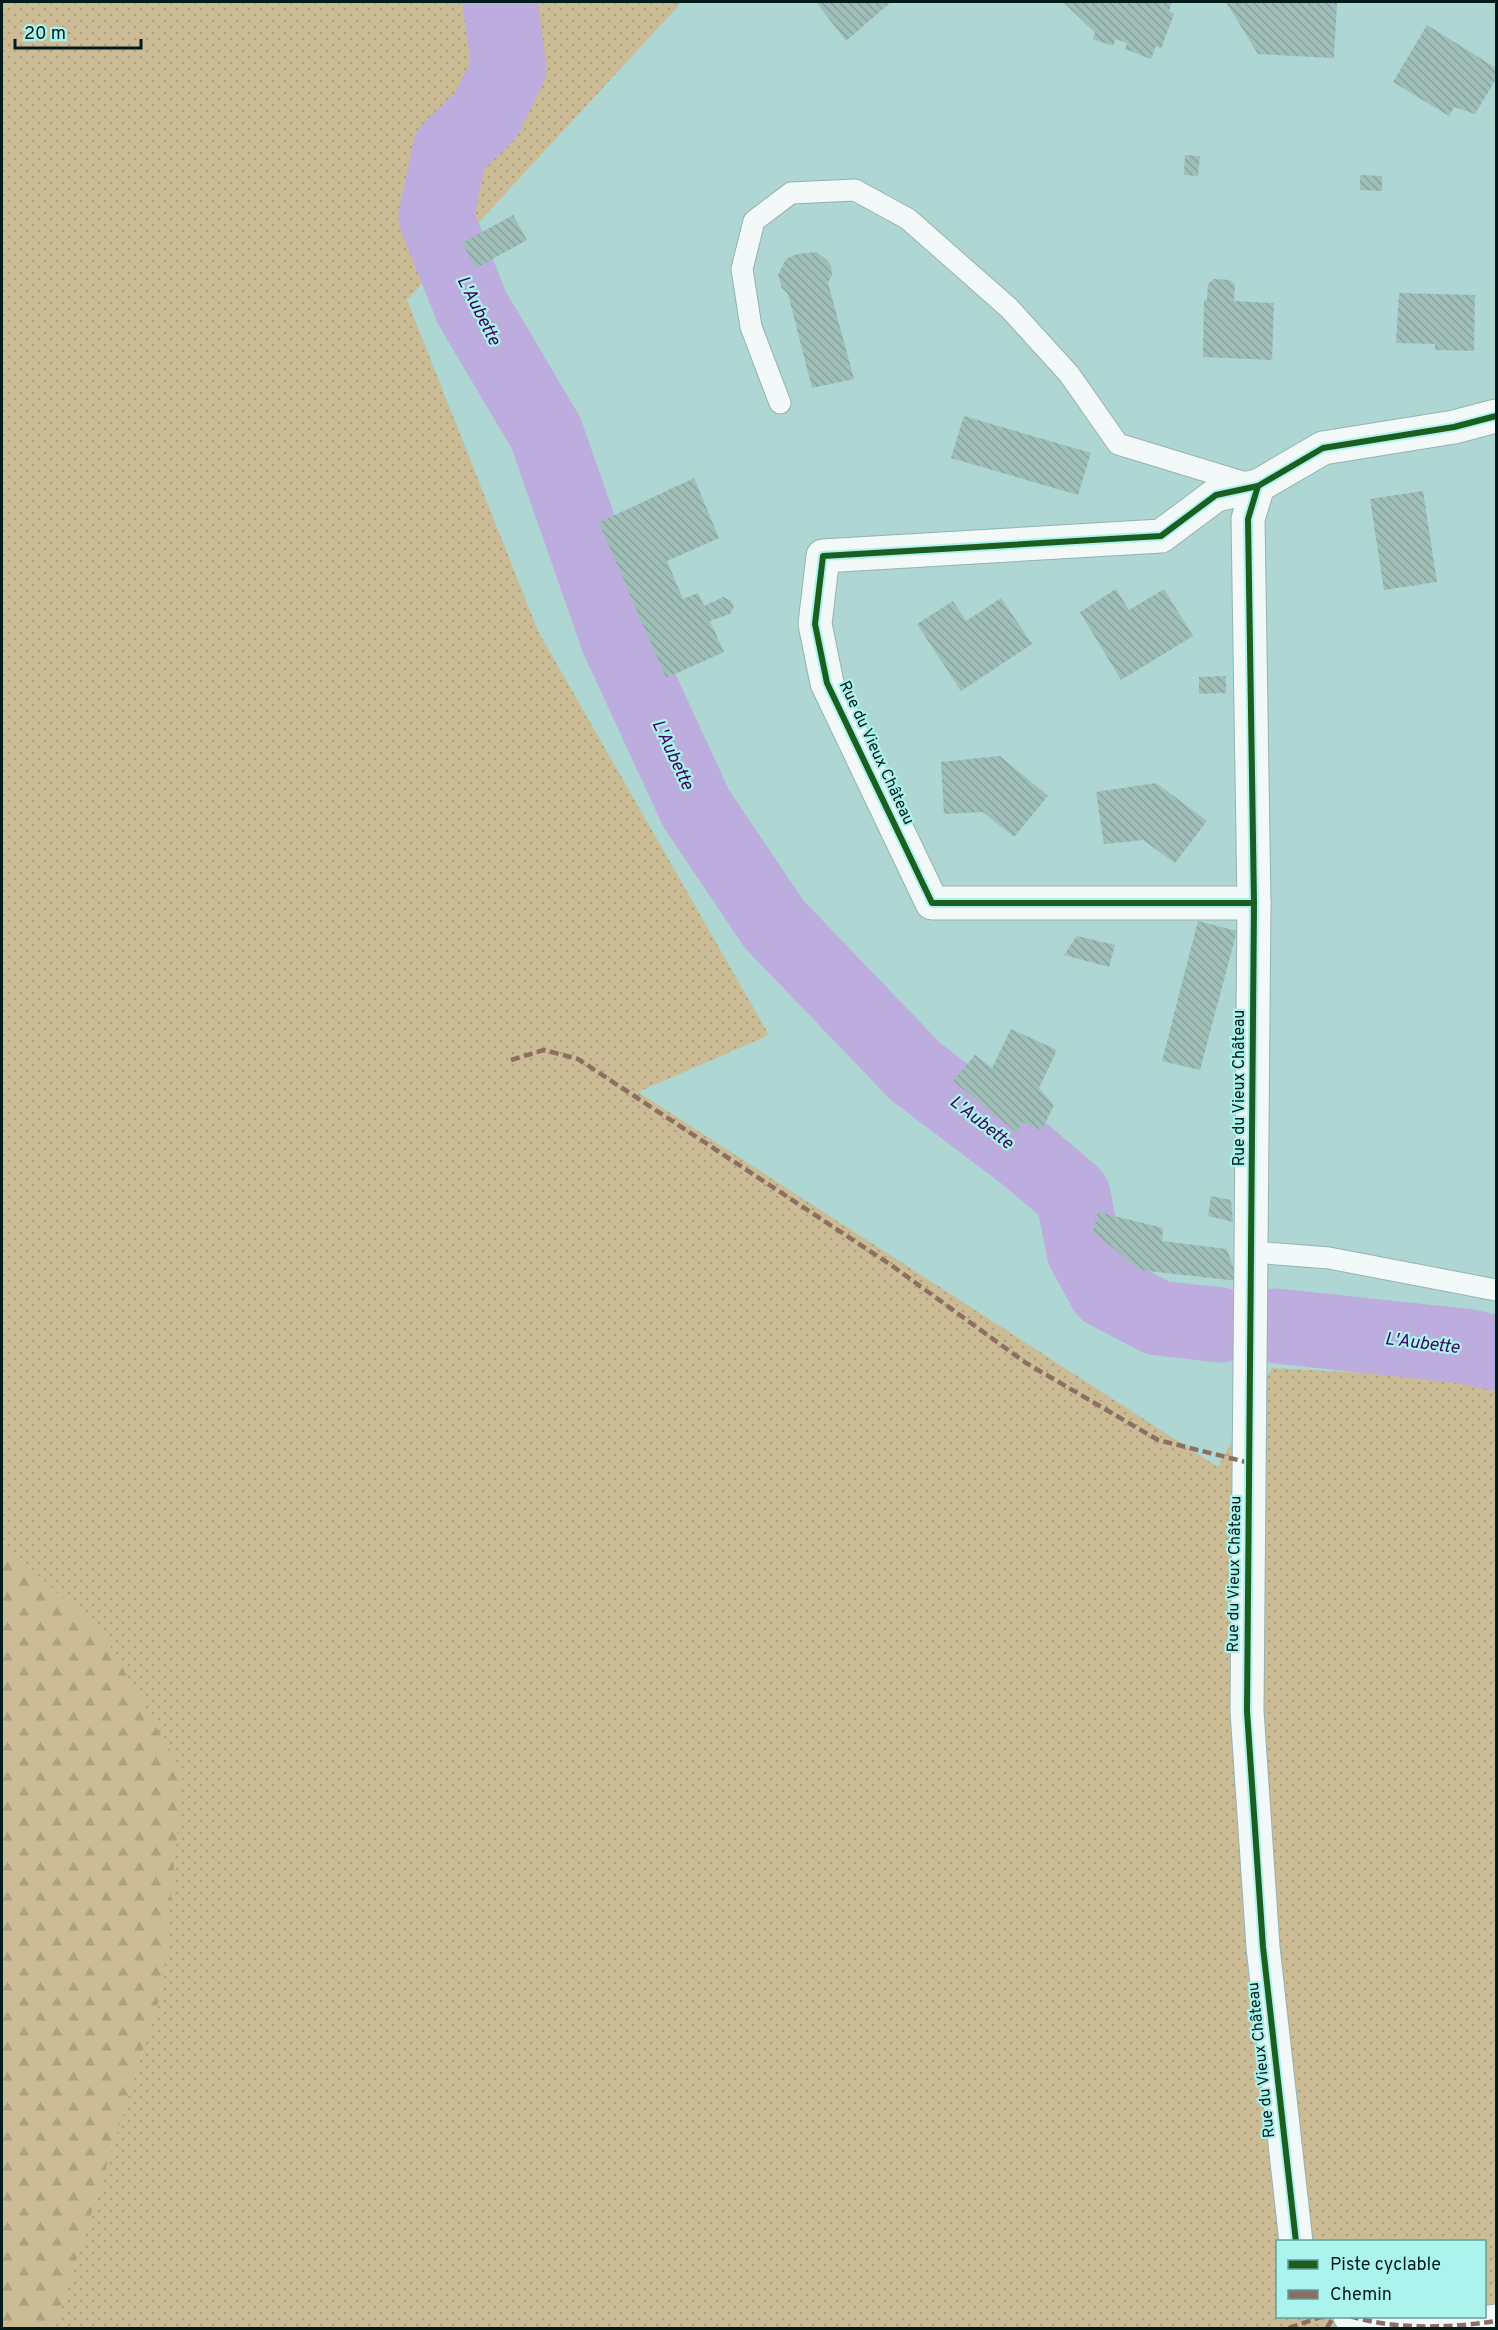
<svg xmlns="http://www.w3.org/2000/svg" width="1498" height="2330" font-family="Overpass,sans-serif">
  <defs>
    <pattern id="grass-dots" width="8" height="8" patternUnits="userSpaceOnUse" patternTransform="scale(1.5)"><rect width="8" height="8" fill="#cbbc95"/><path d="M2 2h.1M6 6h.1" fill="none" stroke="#ada180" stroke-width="1.8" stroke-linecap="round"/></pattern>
    <pattern id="forest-firs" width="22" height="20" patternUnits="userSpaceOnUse" patternTransform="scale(1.5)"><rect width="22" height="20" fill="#cbbc95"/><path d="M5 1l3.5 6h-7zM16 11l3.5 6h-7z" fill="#ada180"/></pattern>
    <pattern id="building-back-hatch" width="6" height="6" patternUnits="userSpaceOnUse" patternTransform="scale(1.5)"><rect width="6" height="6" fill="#9fbeb7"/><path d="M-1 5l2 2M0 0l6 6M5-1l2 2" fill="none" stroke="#87a39d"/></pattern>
  </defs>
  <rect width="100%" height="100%" fill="#aed6d2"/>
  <!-- grass -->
  <path fill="url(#grass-dots)" fill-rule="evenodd" d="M2,2H682L407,300L538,631L769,1035L638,1092L1218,1467L1272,1368L1479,1379L1496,1382V2328H55L162,1991L106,1640L2,1541ZM1278,2242H1484V2316H1278Z"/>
  <!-- forest -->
  <path fill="url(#forest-firs)" d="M2,1541L106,1639L183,1773L162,1991L55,2328H2Z"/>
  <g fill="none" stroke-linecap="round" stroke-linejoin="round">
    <!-- river -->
    <g stroke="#bdacde" stroke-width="75">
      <path d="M500,2L509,68L486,115L450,150L436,217L472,308L546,433L618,639L696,808L774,924L916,1072L1026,1155L1073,1195L1084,1251L1106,1291L1158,1318L1221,1325"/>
      <path d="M1276,1326L1464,1346L1496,1353"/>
    </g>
  </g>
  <!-- building -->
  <g fill="url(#building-back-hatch)">
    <path d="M816,2H891L846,41Z"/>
    <path d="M1063,2H1172L1169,11L1174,14L1161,49L1156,46L1151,59L1125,49L1127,43L1116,39L1113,46L1093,39L1095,32Z"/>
    <path d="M1226,2H1337L1334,58L1258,54Z"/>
    <path d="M1427,25L1496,68V79L1475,114L1454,107L1449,116L1393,82Z"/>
    <path d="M1185,155L1200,156L1198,176L1184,175Z"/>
    <path d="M1360,175L1382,176V191L1360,190Z"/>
    <path d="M513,215L527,240L476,268L462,243Z"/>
    <path d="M816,252L827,260L831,266L832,275L828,283L854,379L812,388L788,294L782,288L778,275L786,259L797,254Z"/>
    <path d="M1213,279L1230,280L1235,285L1234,301L1274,303L1272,360L1203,357L1204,300H1207L1208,284Z"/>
    <path d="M1399,293L1475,295L1474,351L1435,350V344L1396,343Z"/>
    <path d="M964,416L1091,453L1078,495L951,458Z"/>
    <path d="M694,478L719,538L667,561L683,599L698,593L704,606L723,597L730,600L734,607L730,614L710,621L724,652L666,678L600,525L602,521Z"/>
    <path d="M1423,491L1437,582L1384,590L1370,499Z"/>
    <path d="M1116,589L1129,610L1164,589L1193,636L1121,680L1080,612Z"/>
    <path d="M1001,598L1032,644L961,691L917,624L953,601L966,621Z"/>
    <path d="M1226,676V693L1199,694V677Z"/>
    <path d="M1000,756L1048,796L1014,837L983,812L944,814L941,762Z"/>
    <path d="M1156,783L1207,821L1175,863L1143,840L1104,844L1096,792Z"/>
    <path d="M1198,921L1237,931L1200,1070L1162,1061Z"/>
    <path d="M1077,936L1115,945L1109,967L1064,955Z"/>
    <path d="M1011,1029L1057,1050L1039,1088L1054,1105L1042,1130L1022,1122L1017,1133L953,1081L975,1055L992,1068Z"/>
    <path d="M1211,1196L1231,1200L1233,1222L1208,1216Z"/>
    <path d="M1098,1212L1163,1228L1162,1241L1227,1249L1238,1281L1139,1270L1093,1231Z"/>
  </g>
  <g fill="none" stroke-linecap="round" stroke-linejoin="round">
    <defs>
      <g id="service">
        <path d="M780,403L751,327L742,269L754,221L791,193L855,190L908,219L1009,308L1069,374L1118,444L1249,484"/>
        <path d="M1252,1252L1329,1258L1496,1290"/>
      </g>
      <g id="minor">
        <path d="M1254,903H932L827,683L815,624L823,556L1161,536L1216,495L1258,486"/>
        <path d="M1296,2242L1263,1947L1247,1711L1254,903L1248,519L1258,486L1323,448L1454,427L1496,416"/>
        <path d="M1350,2316C1395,2330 1450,2328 1496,2321"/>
      </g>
    </defs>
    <!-- service casing -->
    <use href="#service" stroke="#94b3b0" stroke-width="23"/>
    <!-- minor casing -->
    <use href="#minor" stroke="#94b3b0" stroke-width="35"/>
    <!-- service -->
    <use href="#service" stroke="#f3f9f8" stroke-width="21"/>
    <!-- minor -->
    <use href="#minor" stroke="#f3f9f8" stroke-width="33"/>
    <!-- quiet -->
    <g stroke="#8d6e63" stroke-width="4.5" stroke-dasharray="9 4.5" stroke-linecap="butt">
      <path d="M511,1060L544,1050L578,1059L891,1265L1026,1363L1158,1440L1250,1463"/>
      <path d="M1350,2316C1395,2330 1450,2328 1496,2321"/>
      <path d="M1289,2328L1324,2316"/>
      <path d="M1327,2328L1334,2316"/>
    </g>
    <defs>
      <g id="cycleway">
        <path d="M1254,903H932L827,683L815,624L823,556L1161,536L1216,495L1258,486"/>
        <path d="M1296,2242L1263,1947L1247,1711L1254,903L1248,519L1258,486L1323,448L1454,427L1496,416"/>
      </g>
    </defs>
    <!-- cycleway casing -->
    <use href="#cycleway" stroke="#abf4ee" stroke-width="10"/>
    <!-- cycleway -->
    <use href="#cycleway" stroke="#1b5e20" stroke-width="6"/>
  </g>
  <g text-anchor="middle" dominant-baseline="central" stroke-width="4.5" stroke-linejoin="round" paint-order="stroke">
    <!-- street labels -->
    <g font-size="16" fill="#001b1a" stroke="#abf4ee">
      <text transform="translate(876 753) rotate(65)">Rue du Vieux Château</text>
      <text transform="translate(1240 1088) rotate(-90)">Rue du Vieux Château</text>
      <text transform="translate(1235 1574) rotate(-89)">Rue du Vieux Château</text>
      <text transform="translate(1262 2060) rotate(-96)">Rue du Vieux Château</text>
    </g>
    <!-- water labels -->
    <g font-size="18" font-style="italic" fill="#3f035d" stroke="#abf4ee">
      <text transform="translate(478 311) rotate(63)">L'Aubette</text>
      <text transform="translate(672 755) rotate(65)">L'Aubette</text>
      <text transform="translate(981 1123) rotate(38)">L'Aubette</text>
      <text transform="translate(1422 1344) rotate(7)">L'Aubette</text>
    </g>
  </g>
  <!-- border -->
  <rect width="1498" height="2330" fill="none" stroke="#001b1a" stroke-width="6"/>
  <!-- legend -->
  <rect x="1276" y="2240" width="210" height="78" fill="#abf4ee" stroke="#679d99" stroke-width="1.5"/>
  <rect x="1288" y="2260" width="30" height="9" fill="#1b5e20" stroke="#679d99" stroke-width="1.5"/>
  <text x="1330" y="2270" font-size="18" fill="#001b1a">Piste cyclable</text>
  <rect x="1288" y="2290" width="30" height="9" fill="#8d6e63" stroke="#679d99" stroke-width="1.5"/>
  <text x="1330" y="2300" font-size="18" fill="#001b1a">Chemin</text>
  <!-- scale -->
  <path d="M15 39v9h126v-9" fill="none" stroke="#001b1a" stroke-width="3"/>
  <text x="24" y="39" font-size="18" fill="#001b1a" stroke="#abf4ee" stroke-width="4.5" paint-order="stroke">20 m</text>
</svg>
